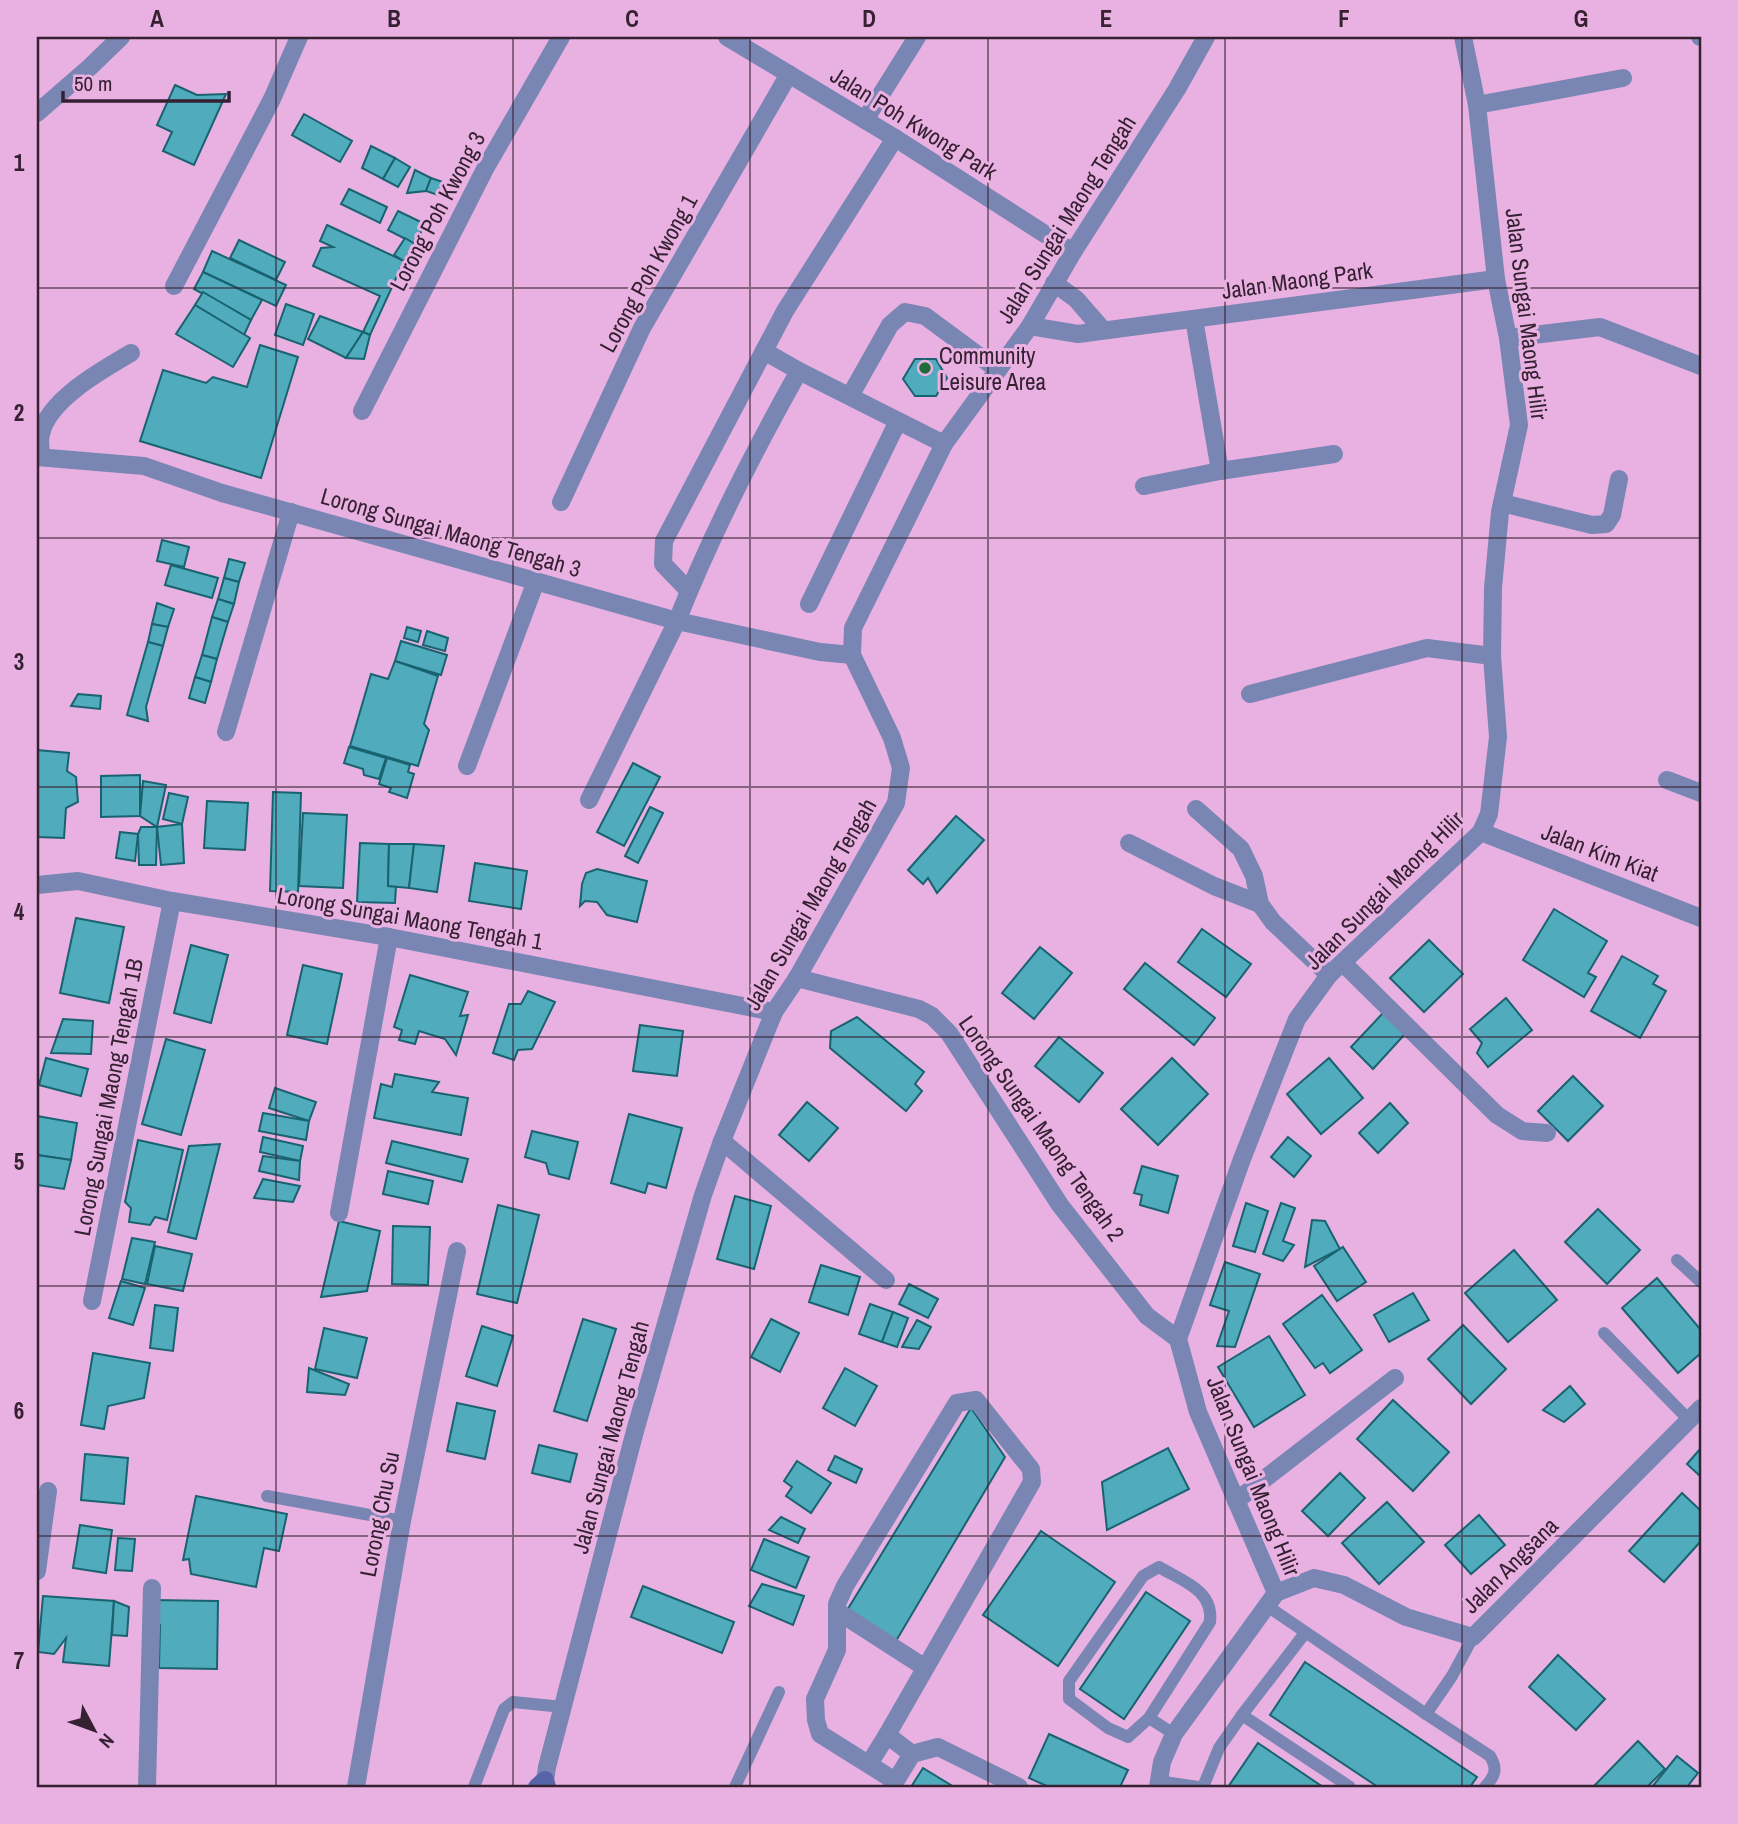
<svg xmlns="http://www.w3.org/2000/svg" width="1738" height="1824" font-family="'Archivo Narrow',sans-serif">
  <rect width="100%" height="100%" fill="#e9b1e1"/>
  <!-- building -->
  <g fill="#50abbc" stroke="#196370" stroke-width="2">
    <path d="M175,85L197,95L226,94L194,165L163,151L172,132L157,125Z"/>
    <path d="M304,114L352,141L340,162L292,135Z"/>
    <path d="M371,146L395,158L383,179L362,168Z"/>
    <path d="M395,158L410,167L398,187L383,179Z"/>
    <path d="M415,170L431,178L426,191L407,193Z"/>
    <path d="M431,178L443,182L438,195L426,191Z"/>
    <path d="M349,189L387,207L380,223L341,204Z"/>
    <path d="M398,211L425,224L415,244L388,230Z"/>
    <path d="M327,225L404,261L370,335L363,332L380,296L313,266L321,248L333,247L320,241Z"/>
    <path d="M405,238L415,244L404,261L394,255Z"/>
    <path d="M239,240L285,262L276,280L230,258Z"/>
    <path d="M212,251L286,285L276,306L203,272Z"/>
    <path d="M203,272L262,300L251,320L194,289Z"/>
    <path d="M203,292L251,320L244,335L195,305Z"/>
    <path d="M286,304L314,314L303,345L275,335Z"/>
    <path d="M195,305L250,338L233,367L176,334Z"/>
    <path d="M320,316L363,332L346,358L308,339Z"/>
    <path d="M363,332L370,335L364,359L346,358Z"/>
    <path d="M260,345L298,357L261,478L140,441L163,370L206,383L213,377L247,387Z"/>
    <path d="M915,359H936L947,378L936,396H915L903,379Z"/>
    <path d="M162,540L189,547L184,567L157,561Z"/>
    <path d="M229,559L245,563L239,582L224,578Z"/>
    <path d="M171,565L218,578L212,598L165,585Z"/>
    <path d="M224,578L239,582L234,604L218,599Z"/>
    <path d="M218,599L234,604L228,622L212,617Z"/>
    <path d="M157,603L174,609L168,627L152,624Z"/>
    <path d="M212,617L228,622L217,659L202,655Z"/>
    <path d="M152,624L168,627L163,646L148,642Z"/>
    <path d="M407,627L421,631L418,642L404,638Z"/>
    <path d="M427,631L448,638L445,651L423,645Z"/>
    <path d="M401,641L447,655L441,675L395,661Z"/>
    <path d="M148,642L163,646L146,707L148,721L127,715Z"/>
    <path d="M202,655L217,659L211,682L195,677Z"/>
    <path d="M395,661L438,676L424,724L429,730L418,766L350,746L371,674L388,679Z"/>
    <path d="M195,677L211,682L205,703L189,698Z"/>
    <path d="M78,694L101,696L100,709L71,706Z"/>
    <path d="M349,747L386,758L379,779L364,775L363,769L344,763Z"/>
    <path d="M37,750L69,753L67,771L76,777L78,802L66,808L64,838L37,837Z"/>
    <path d="M387,758L410,765L408,772L414,774L407,798L389,792L391,788L379,784Z"/>
    <path d="M633,763L660,777L624,846L597,832Z"/>
    <path d="M140,775V816L101,817V776Z"/>
    <path d="M143,781L166,785L157,827L140,816Z"/>
    <path d="M273,792L301,793L298,892L270,891Z"/>
    <path d="M169,793L188,797L182,824L163,819Z"/>
    <path d="M207,801L248,803L245,850L204,848Z"/>
    <path d="M650,807L663,813L638,863L625,856Z"/>
    <path d="M303,813L347,815L343,888L299,886Z"/>
    <path d="M956,816L984,840L937,893L928,878L923,884L908,870Z"/>
    <path d="M182,824L184,863L161,865L157,827Z"/>
    <path d="M141,827H157L156,865H139L138,834Z"/>
    <path d="M120,832L138,834L135,861L116,858Z"/>
    <path d="M360,843L389,844L388,886H396L395,903L357,902Z"/>
    <path d="M389,844H414L409,888L388,886Z"/>
    <path d="M414,844L444,846L437,892L409,888Z"/>
    <path d="M475,863L527,871L521,909L469,901Z"/>
    <path d="M597,869L647,881L637,922L607,915L597,902L585,901L580,906L582,884L586,873Z"/>
    <path d="M1554,909L1607,941L1588,973L1596,977L1584,997L1523,960Z"/>
    <path d="M76,918L124,927L109,1003L60,993Z"/>
    <path d="M1202,929L1251,964L1226,997L1178,962Z"/>
    <path d="M1429,940L1463,974L1424,1012L1390,978Z"/>
    <path d="M191,945L228,955L211,1023L174,1013Z"/>
    <path d="M1040,947L1072,973L1034,1019L1002,993Z"/>
    <path d="M1622,956L1658,976L1653,984L1666,991L1640,1038L1591,1011Z"/>
    <path d="M1145,963L1215,1018L1194,1045L1124,989Z"/>
    <path d="M303,965L342,974L327,1044L287,1035Z"/>
    <path d="M410,975L468,992L460,1016L468,1015L456,1055L445,1039L419,1031L415,1044L399,1040L402,1030L394,1027Z"/>
    <path d="M528,991L555,1002L532,1049L518,1050L514,1060L493,1053L509,1004H521Z"/>
    <path d="M1506,998L1532,1030L1488,1067L1477,1053L1482,1043L1470,1029Z"/>
    <path d="M1383,1013L1405,1034L1373,1069L1351,1047Z"/>
    <path d="M857,1017L924,1072L915,1084L922,1091L906,1111L830,1048L831,1031Z"/>
    <path d="M63,1019L93,1021L91,1054L51,1053Z"/>
    <path d="M640,1025L683,1031L677,1076L633,1071Z"/>
    <path d="M1059,1037L1103,1073L1079,1102L1035,1066Z"/>
    <path d="M166,1039L205,1050L181,1135L142,1124Z"/>
    <path d="M46,1058L88,1069L81,1096L39,1085Z"/>
    <path d="M1172,1058L1208,1094L1158,1145L1121,1109Z"/>
    <path d="M1329,1058L1363,1098L1321,1134L1287,1094Z"/>
    <path d="M395,1074L439,1082L432,1092L468,1098L461,1135L374,1118L381,1084L392,1087Z"/>
    <path d="M1573,1076L1603,1106L1568,1141L1538,1111Z"/>
    <path d="M275,1088L316,1102L309,1121L269,1108Z"/>
    <path d="M807,1102L838,1128L809,1161L779,1135Z"/>
    <path d="M1390,1103L1408,1123L1378,1153L1359,1133Z"/>
    <path d="M263,1113L309,1121L306,1140L259,1131Z"/>
    <path d="M629,1114L682,1128L666,1188L648,1183L645,1193L611,1183Z"/>
    <path d="M37,1116L77,1123L71,1160L37,1155Z"/>
    <path d="M532,1131L578,1142L569,1179L549,1174L546,1163L525,1157Z"/>
    <path d="M263,1137L303,1146L300,1161L260,1152Z"/>
    <path d="M1288,1137L1311,1156L1294,1177L1271,1157Z"/>
    <path d="M138,1140L183,1150L167,1220L155,1217L150,1225L129,1222L131,1208L125,1202Z"/>
    <path d="M392,1141L468,1159L462,1182L386,1163Z"/>
    <path d="M220,1144L196,1239L168,1232L189,1146Z"/>
    <path d="M37,1155L71,1160L64,1189L37,1185Z"/>
    <path d="M263,1156L300,1161L299,1180L259,1171Z"/>
    <path d="M1142,1166L1178,1176L1168,1213L1140,1205L1142,1195L1134,1193Z"/>
    <path d="M388,1171L433,1181L428,1204L383,1194Z"/>
    <path d="M263,1179L300,1186L293,1202L254,1198Z"/>
    <path d="M735,1196L771,1206L754,1269L717,1259Z"/>
    <path d="M1246,1203L1268,1211L1255,1252L1233,1246Z"/>
    <path d="M1281,1203L1295,1208L1283,1241L1294,1245L1283,1261L1263,1254Z"/>
    <path d="M498,1205L539,1215L517,1303L477,1294Z"/>
    <path d="M1598,1209L1640,1250L1607,1284L1565,1242Z"/>
    <path d="M1312,1220L1325,1221L1340,1249L1305,1267Z"/>
    <path d="M339,1221L380,1231L367,1291L321,1297Z"/>
    <path d="M393,1226L430,1227L428,1285L392,1284Z"/>
    <path d="M132,1238L155,1242L145,1284L122,1279Z"/>
    <path d="M155,1246L192,1254L183,1291L147,1284Z"/>
    <path d="M1343,1247L1366,1282L1337,1301L1314,1266Z"/>
    <path d="M1514,1250L1557,1300L1508,1342L1465,1293Z"/>
    <path d="M1225,1262L1260,1274L1235,1347L1217,1346L1229,1311L1210,1305Z"/>
    <path d="M821,1265L860,1277L848,1315L809,1302Z"/>
    <path d="M1657,1278L1701,1330V1353L1678,1373L1622,1308Z"/>
    <path d="M121,1281L145,1288L133,1325L109,1318Z"/>
    <path d="M909,1284L938,1299L928,1318L899,1304Z"/>
    <path d="M1413,1293L1429,1320L1389,1342L1374,1315Z"/>
    <path d="M1322,1295L1362,1350L1330,1373L1323,1363L1315,1368L1283,1324Z"/>
    <path d="M870,1304L893,1312L882,1342L859,1334Z"/>
    <path d="M155,1305L178,1308L173,1351L150,1348Z"/>
    <path d="M893,1312L908,1318L897,1347L882,1342Z"/>
    <path d="M583,1319L616,1329L587,1421L554,1411Z"/>
    <path d="M771,1319L799,1333L780,1372L751,1357Z"/>
    <path d="M917,1320L931,1327L919,1349L902,1347Z"/>
    <path d="M1463,1325L1506,1369L1471,1404L1428,1359Z"/>
    <path d="M482,1326L513,1336L497,1386L466,1376Z"/>
    <path d="M324,1328L367,1338L357,1378L315,1369Z"/>
    <path d="M1269,1336L1305,1395L1254,1427L1218,1367Z"/>
    <path d="M93,1353L150,1363L144,1398L108,1406L104,1429L81,1425Z"/>
    <path d="M309,1368L349,1384L345,1395L307,1392Z"/>
    <path d="M845,1368L877,1386L855,1426L823,1408Z"/>
    <path d="M1570,1386L1585,1404L1564,1422L1543,1410Z"/>
    <path d="M1393,1400L1449,1452L1413,1491L1357,1439Z"/>
    <path d="M457,1403L495,1411L485,1459L447,1451Z"/>
    <path d="M971,1408L1005,1457L896,1641L846,1612Z"/>
    <path d="M539,1445L577,1454L570,1482L532,1473Z"/>
    <path d="M1168,1448L1189,1489L1107,1530L1102,1482Z"/>
    <path d="M1701,1448V1477L1687,1464Z"/>
    <path d="M85,1454L128,1458L124,1504L81,1500Z"/>
    <path d="M835,1456L862,1469L856,1483L828,1470Z"/>
    <path d="M797,1461L831,1483L811,1513L786,1496L792,1487L784,1481Z"/>
    <path d="M1340,1473L1365,1498L1328,1536L1302,1511Z"/>
    <path d="M1682,1493L1701,1511V1541L1664,1582L1629,1551Z"/>
    <path d="M196,1496L287,1514L279,1551L264,1548L256,1587L191,1574L189,1559L183,1560Z"/>
    <path d="M1387,1502L1424,1542L1379,1584L1342,1543Z"/>
    <path d="M1479,1515L1505,1545L1471,1574L1445,1545Z"/>
    <path d="M781,1517L805,1529L798,1543L769,1530Z"/>
    <path d="M80,1525L112,1530L106,1573L73,1568Z"/>
    <path d="M1041,1531L1115,1582L1058,1666L983,1615Z"/>
    <path d="M118,1538L135,1539L132,1571L115,1570Z"/>
    <path d="M764,1539L809,1557L796,1588L751,1570Z"/>
    <path d="M762,1584L804,1596L793,1625L749,1606Z"/>
    <path d="M643,1586L734,1622L722,1653L631,1617Z"/>
    <path d="M1146,1592L1190,1621L1124,1719L1080,1689Z"/>
    <path d="M43,1596L114,1601L109,1666L63,1662L66,1638L54,1654L38,1652Z"/>
    <path d="M152,1600L218,1601L217,1669L159,1668L160,1625L152,1618Z"/>
    <path d="M114,1601L129,1607L127,1636L112,1635Z"/>
    <path d="M1558,1655L1605,1699L1576,1730L1529,1687Z"/>
    <path d="M1305,1662L1477,1777L1470,1787H1378L1270,1715Z"/>
    <path d="M1049,1734L1128,1770L1120,1787H1049L1029,1778Z"/>
    <path d="M1638,1741L1665,1769L1647,1787H1593Z"/>
    <path d="M1258,1743L1323,1787H1228Z"/>
    <path d="M1677,1756L1698,1773L1687,1787H1652Z"/>
    <path d="M923,1768L954,1787H911Z"/>
  </g>
  <g fill="none" stroke-linecap="round" stroke-linejoin="round">
    <!-- service -->
    <g stroke="#7986b3" stroke-width="12">
      <path d="M1677,1260L1701,1282"/>
      <path d="M1604,1333L1689,1420"/>
      <path d="M267,1496L402,1521"/>
      <path d="M1159,1567C1182,1581 1214,1590 1210,1622L1149,1718L1128,1737L1108,1728L1069,1699V1681L1143,1576Z"/>
      <path d="M1267,1606L1426,1714L1452,1676L1473,1637"/>
      <path d="M1426,1714L1490,1756C1498,1769 1495,1776 1485,1787"/>
      <path d="M1242,1715L1350,1787"/>
      <path d="M1149,1718L1174,1734"/>
      <path d="M1158,1781L1198,1787"/>
      <path d="M474,1787L504,1709L513,1702L563,1707"/>
      <path d="M735,1787L779,1692"/>
      <path d="M1203,1787L1219,1748L1242,1715L1305,1633"/>
    </g>
    <!-- minor -->
    <g stroke="#7986b3" stroke-width="18">
      <path d="M727,37L895,138L1073,252"/>
      <path d="M1700,37H1701"/>
      <path d="M1477,105L1623,78"/>
      <path d="M37,113L90,67L121,37"/>
      <path d="M865,120L917,37"/>
      <path d="M1054,283L1076,299L1103,330"/>
      <path d="M174,286L272,99L299,37"/>
      <path d="M1194,319L1220,471"/>
      <path d="M1030,326L1078,334L1496,279"/>
      <path d="M1508,338L1600,327L1701,366"/>
      <path d="M764,351L799,371"/>
      <path d="M850,396L890,325L905,312L925,316L998,370"/>
      <path d="M362,411L486,167L561,37"/>
      <path d="M37,457L144,466L222,493L677,621L820,652L852,655"/>
      <path d="M41,457C41,450 39,441 41,434C48,400 102,370 131,353"/>
      <path d="M1144,486L1220,471L1334,454"/>
      <path d="M561,502L642,328L789,74"/>
      <path d="M1502,503L1592,525L1606,524L1612,515L1619,479"/>
      <path d="M689,591L663,564L664,541L785,311L895,138"/>
      <path d="M809,604L898,421"/>
      <path d="M1250,694L1427,648L1492,656"/>
      <path d="M226,732L291,512"/>
      <path d="M467,766L536,581"/>
      <path d="M1667,780L1701,793"/>
      <path d="M589,800L677,621C711,535 754,451 799,371L944,444"/>
      <path d="M1196,809L1241,849L1254,876L1260,904L1273,922L1329,975"/>
      <path d="M1481,832L1701,918"/>
      <path d="M1129,843L1214,886L1260,904"/>
      <path d="M37,885L78,881L172,901L389,937L774,1012"/>
      <path d="M1343,963L1497,1115L1522,1131L1547,1133"/>
      <path d="M797,978L919,1009L932,1016L949,1033L1060,1205L1147,1316L1178,1339"/>
      <path d="M722,1141L886,1280"/>
      <path d="M339,1213L389,937"/>
      <path d="M92,1301L172,901"/>
      <path d="M1236,1501L1395,1378"/>
      <path d="M37,1571L48,1491"/>
      <path d="M1276,1593L1314,1578L1344,1585L1406,1617L1473,1637L1701,1408"/>
      <path d="M837,1611L924,1667"/>
      <path d="M869,1764L887,1735"/>
      <path d="M895,1781L820,1734L816,1720L815,1699L837,1650V1604L845,1586L957,1403L976,1400L1031,1469L1032,1482L887,1735L912,1754"/>
      <path d="M147,1787L152,1588"/>
      <path d="M356,1787L402,1521L457,1251"/>
      <path d="M892,1787L912,1754L938,1747L1019,1787"/>
      <path d="M1158,1787L1162,1762L1174,1734L1276,1593L1198,1412L1178,1339L1242,1159L1297,1019L1329,975L1481,832L1489,814L1498,737L1492,656L1493,588L1500,512L1519,425L1508,338L1496,279L1477,105L1463,37"/>
    </g>
    <!-- tertiary -->
    <path stroke="#7986b3" stroke-width="18" d="M544,1787L547,1767L635,1431L703,1195L722,1141L774,1012L797,978L896,803L901,768L892,738L852,655L853,628L944,444L1030,326L1073,252L1177,89L1206,37"/>
    <!-- secondary -->
    <path stroke="#5565a7" stroke-width="18" d="M537,1787L545,1780L547,1787"/>
  </g>
  <!-- grid -->
  <path fill="none" stroke="#362133" stroke-width="2" stroke-opacity="0.55" d="M276,37V1787M513,37V1787M750,37V1787M988,37V1787M1225,37V1787M1462,37V1787M37,288H1701M37,538H1701M37,787H1701M37,1037H1701M37,1286H1701M37,1536H1701"/>
  <!-- markers -->
  <circle fill="#206d3c" stroke="#e9b1e1" stroke-width="2.5" cx="925" cy="368" r="7"/>
  <g text-anchor="middle" dominant-baseline="central" stroke-width="6" stroke-linejoin="round" paint-order="stroke">
    <!-- street labels -->
    <g font-size="23" fill="#362133" stroke="#e9b1e1">
      <text transform="translate(914 123) rotate(32)">Jalan Poh Kwong Park</text>
      <text transform="translate(437 211) rotate(-62)">Lorong Poh Kwong 3</text>
      <text transform="translate(1066 219) rotate(-58)">Jalan Sungai Maong Tengah</text>
      <text transform="translate(648 273) rotate(-61)">Lorong Poh Kwong 1</text>
      <text transform="translate(1297 280) rotate(-8)">Jalan Maong Park</text>
      <text transform="translate(1527 314) rotate(83)">Jalan Sungai Maong Hilir</text>
      <text transform="translate(451 532) rotate(16)">Lorong Sungai Maong Tengah 3</text>
      <text transform="translate(1600 852) rotate(21)">Jalan Kim Kiat</text>
      <text transform="translate(1384 890) rotate(-45)">Jalan Sungai Maong Hilir</text>
      <text transform="translate(810 904) rotate(-60)">Jalan Sungai Maong Tengah</text>
      <text transform="translate(410 918) rotate(10)">Lorong Sungai Maong Tengah 1</text>
      <text transform="translate(108 1097) rotate(-79)">Lorong Sungai Maong Tengah 1B</text>
      <text transform="translate(1042 1128) rotate(55)">Lorong Sungai Maong Tengah 2</text>
      <text transform="translate(610 1437) rotate(-75)">Jalan Sungai Maong Tengah</text>
      <text transform="translate(1254 1476) rotate(68)">Jalan Sungai Maong Hilir</text>
      <text transform="translate(379 1514) rotate(-79)">Lorong Chu Su</text>
      <text transform="translate(1510 1565) rotate(-45)">Jalan Angsana</text>
    </g>
    <!-- poi labels -->
    <g font-size="23" fill="#362133" stroke="#e9b1e1" text-anchor="start">
      <text x="939" y="355">Community<tspan x="939" dy="26">Leisure Area</tspan></text>
    </g>
  </g>
  <!-- border -->
  <rect width="1738" height="1824" fill="none" stroke="#e9b1e1" stroke-width="77"/>
  <!-- north arrow -->
  <g transform="translate(94 1730) rotate(131)" stroke="#e9b1e1" stroke-width="5" paint-order="stroke">
  <path d="M0-5L12 26L0 18L-12 26Z" fill="#362133"/>
  <text y="-10" font-size="19" font-weight="bold" text-anchor="middle" fill="#362133">N</text>
  </g>
  <!-- scale -->
  <path d="M63 91v10h166v-10" fill="none" stroke="#362133" stroke-width="3.5"/>
  <text x="74" y="91" font-size="21" fill="#362133" stroke="#e9b1e1" stroke-width="5" paint-order="stroke">50 m</text>
  <rect x="38" y="38" width="1662" height="1748" fill="none" stroke="#362133" stroke-width="2.5"/>
  <g font-size="23" text-anchor="middle" font-weight="bold" fill="#362133">
    <text x="157" y="27">A</text>
    <text x="394" y="27">B</text>
    <text x="632" y="27">C</text>
    <text x="869" y="27">D</text>
    <text x="1106" y="27">E</text>
    <text x="1344" y="27">F</text>
    <text x="1581" y="27">G</text>
    <text x="19" y="171">1</text>
    <text x="19" y="421">2</text>
    <text x="19" y="670">3</text>
    <text x="19" y="920">4</text>
    <text x="19" y="1170">5</text>
    <text x="19" y="1419">6</text>
    <text x="19" y="1669">7</text>
  </g>
</svg>
